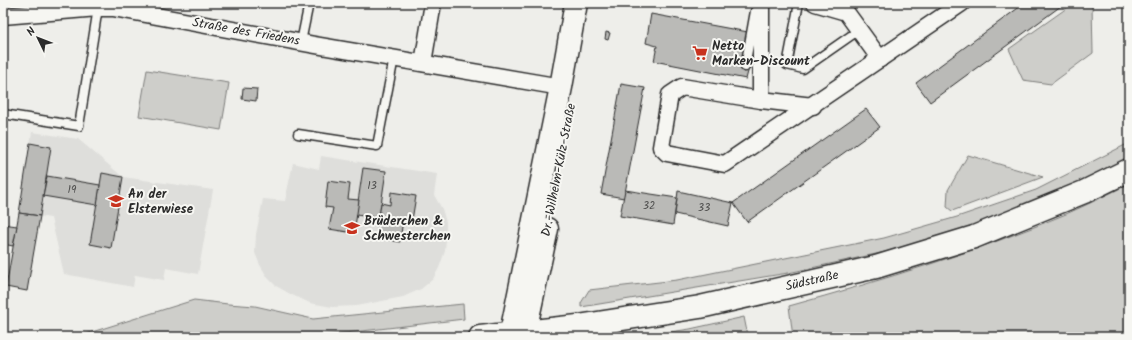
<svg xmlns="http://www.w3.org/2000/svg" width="1132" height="340" font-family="Kalam,sans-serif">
  <rect width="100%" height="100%" fill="#eeeeea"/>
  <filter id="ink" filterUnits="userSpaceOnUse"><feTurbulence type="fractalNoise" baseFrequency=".025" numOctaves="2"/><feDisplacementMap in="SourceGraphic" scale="8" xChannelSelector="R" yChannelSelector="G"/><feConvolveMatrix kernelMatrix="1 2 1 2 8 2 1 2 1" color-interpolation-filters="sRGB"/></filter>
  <g filter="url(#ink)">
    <!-- built -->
    <g fill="#dededb">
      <path d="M32,132L78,139L123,177L213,190L198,274L166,268L164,280L135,275L133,287L64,274L51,218L19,213Z"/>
      <path d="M321,156L437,174L434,195L442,209L446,222V239L445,251L439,268L433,279L421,289L403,297L356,306L332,307L310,303L292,295L276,286L268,278L260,265L255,253L256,234L263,199L285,201L293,163L319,169Z"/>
    </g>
    <!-- green -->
    <g fill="#cececa" stroke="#7c7c7a">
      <path d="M1074,3H1094L1092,6L1093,53L1051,84L1023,80L1009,49Z"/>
      <path d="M147,70L229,83L221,130L139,116Z"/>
      <path d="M1129,143V160L1041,200L962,230L885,252L788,273L581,307V303L589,290L677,280L884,238L957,217L1036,190Z"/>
      <path d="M968,155L1043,177L952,211L947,207L948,190Z"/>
      <path d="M1129,184V337H793L789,306C883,280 976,252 1066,214C1087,205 1108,194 1129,184Z"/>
      <path d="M194,300L228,304L255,306L313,319L463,304L464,319L311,337H76Z"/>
      <path d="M744,317L748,337H637L690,329Z"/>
    </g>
    <!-- building -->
    <g fill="#babab7" stroke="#2b2b2b">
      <path d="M1025,3H1065L930,102L916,83Z"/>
      <path d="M651,14L748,32L749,68L746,79L654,61L657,46L646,43Z"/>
      <path d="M606,32L610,33L608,40L605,39Z"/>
      <path d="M621,84L645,88L624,198L601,194Z"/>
      <path d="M243,88L257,89L256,101L242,99Z"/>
      <path d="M866,109L880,127L747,222L733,203Z"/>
      <path d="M30,143L51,147L40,216L19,213Z"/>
      <path d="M363,168L386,171L379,218L356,215Z"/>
      <path d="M102,173L123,177L111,248L90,244Z"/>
      <path d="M47,176L100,185L97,205L43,196Z"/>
      <path d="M328,181L350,184L348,199L359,200L354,233L329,229L333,208L325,207Z"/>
      <path d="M625,190L677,198L673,225L620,216Z"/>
      <path d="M678,191L733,203L728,226L675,214Z"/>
      <path d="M391,192L416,196L412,220L403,219L400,242L376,238L381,203L390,205Z"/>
      <path d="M19,213L40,216L27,291L6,287Z"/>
      <path d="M3,224L17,226L13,246L3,244Z"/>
    </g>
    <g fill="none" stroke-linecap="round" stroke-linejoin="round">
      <defs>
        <g id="lane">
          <path d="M799,3L787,65L803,69L859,30"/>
          <path d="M301,42L309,3"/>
          <path d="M745,67L755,11"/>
          <path d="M3,114L79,126L98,8"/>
          <path d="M298,134L377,146L394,58"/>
        </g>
        <g id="street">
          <path d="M761,3V100L813,106"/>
          <path d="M815,3L846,12L880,59"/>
          <path d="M3,16L98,8H113L315,45L561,87"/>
          <path d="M423,63L433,3"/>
          <path d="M761,100L682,87L670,95L661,147L667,153L725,164L962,3"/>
        </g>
        <g id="secondary">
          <path d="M527,322L547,229"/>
          <path d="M511,333L561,87L576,3"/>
          <path d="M480,337L578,326L700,307L876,267L974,237L1084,192L1129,170"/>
        </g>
      </defs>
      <!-- lane casing -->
      <use href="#lane" stroke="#2b2b2b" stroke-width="11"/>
      <!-- street casing -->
      <use href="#street" stroke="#2b2b2b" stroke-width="19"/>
      <!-- secondary casing -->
      <use href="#secondary" stroke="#2b2b2b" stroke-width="25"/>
      <!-- lane -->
      <use href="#lane" stroke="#f6f6f2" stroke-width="8"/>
      <!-- street -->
      <use href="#street" stroke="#f6f6f2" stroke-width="16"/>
      <!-- secondary -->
      <use href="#secondary" stroke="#f6f6f2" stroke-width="22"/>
    </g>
  </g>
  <!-- icons -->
  <defs>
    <symbol id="supermarket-bare" viewBox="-9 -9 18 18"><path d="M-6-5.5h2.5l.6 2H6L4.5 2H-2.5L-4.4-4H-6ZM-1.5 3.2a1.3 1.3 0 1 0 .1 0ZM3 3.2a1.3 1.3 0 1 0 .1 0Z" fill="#c8321e" stroke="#f6f6f2" stroke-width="2.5" paint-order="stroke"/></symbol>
    <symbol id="school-bare" viewBox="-9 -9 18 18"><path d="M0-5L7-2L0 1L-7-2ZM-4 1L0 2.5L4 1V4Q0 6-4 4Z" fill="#c8321e" stroke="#f6f6f2" stroke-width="2.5" paint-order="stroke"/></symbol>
  </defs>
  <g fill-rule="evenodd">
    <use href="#supermarket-bare" x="689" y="42" width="22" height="22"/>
    <use href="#school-bare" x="105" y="190" width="22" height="22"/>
    <use href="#school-bare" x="341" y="217" width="22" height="22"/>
  </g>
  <g text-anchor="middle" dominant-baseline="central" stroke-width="4" stroke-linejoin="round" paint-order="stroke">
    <!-- number labels -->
    <g font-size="11" fill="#4f4f4e">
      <text x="372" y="186">13</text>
      <text x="72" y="190">19</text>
      <text x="649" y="206">32</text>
      <text x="704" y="208">33</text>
    </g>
    <!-- street labels -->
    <g font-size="13" fill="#2b2b2b" stroke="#f6f6f2">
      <text transform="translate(246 32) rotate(10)">Straße des Friedens</text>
      <text transform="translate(559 170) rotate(-79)">Dr.-Wilhelm-Külz-Straße</text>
      <text transform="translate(812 281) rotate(-13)">Südstraße</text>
    </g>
    <!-- poi labels -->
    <g font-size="13" font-weight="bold" fill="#2b2b2b" stroke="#f6f6f2" text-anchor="start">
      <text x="712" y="46">Netto<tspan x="712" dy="15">Marken-Discount</tspan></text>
      <text x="128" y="194">An der<tspan x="128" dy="15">Elsterwiese</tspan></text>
      <text x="364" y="221">Brüderchen &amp;<tspan x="364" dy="15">Schwesterchen</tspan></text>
    </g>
  </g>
  <!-- margin -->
  <rect width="1132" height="340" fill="none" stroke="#f6f6f2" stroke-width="16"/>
  <rect x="8" y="8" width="1116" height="324" fill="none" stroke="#2b2b2b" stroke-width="1.5" filter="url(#ink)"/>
  <!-- north arrow -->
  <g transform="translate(38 38) rotate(313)" stroke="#f6f6f2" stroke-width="3" paint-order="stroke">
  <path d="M0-3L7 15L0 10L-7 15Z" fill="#2b2b2b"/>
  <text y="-6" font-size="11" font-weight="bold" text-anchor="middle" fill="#2b2b2b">N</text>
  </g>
</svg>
